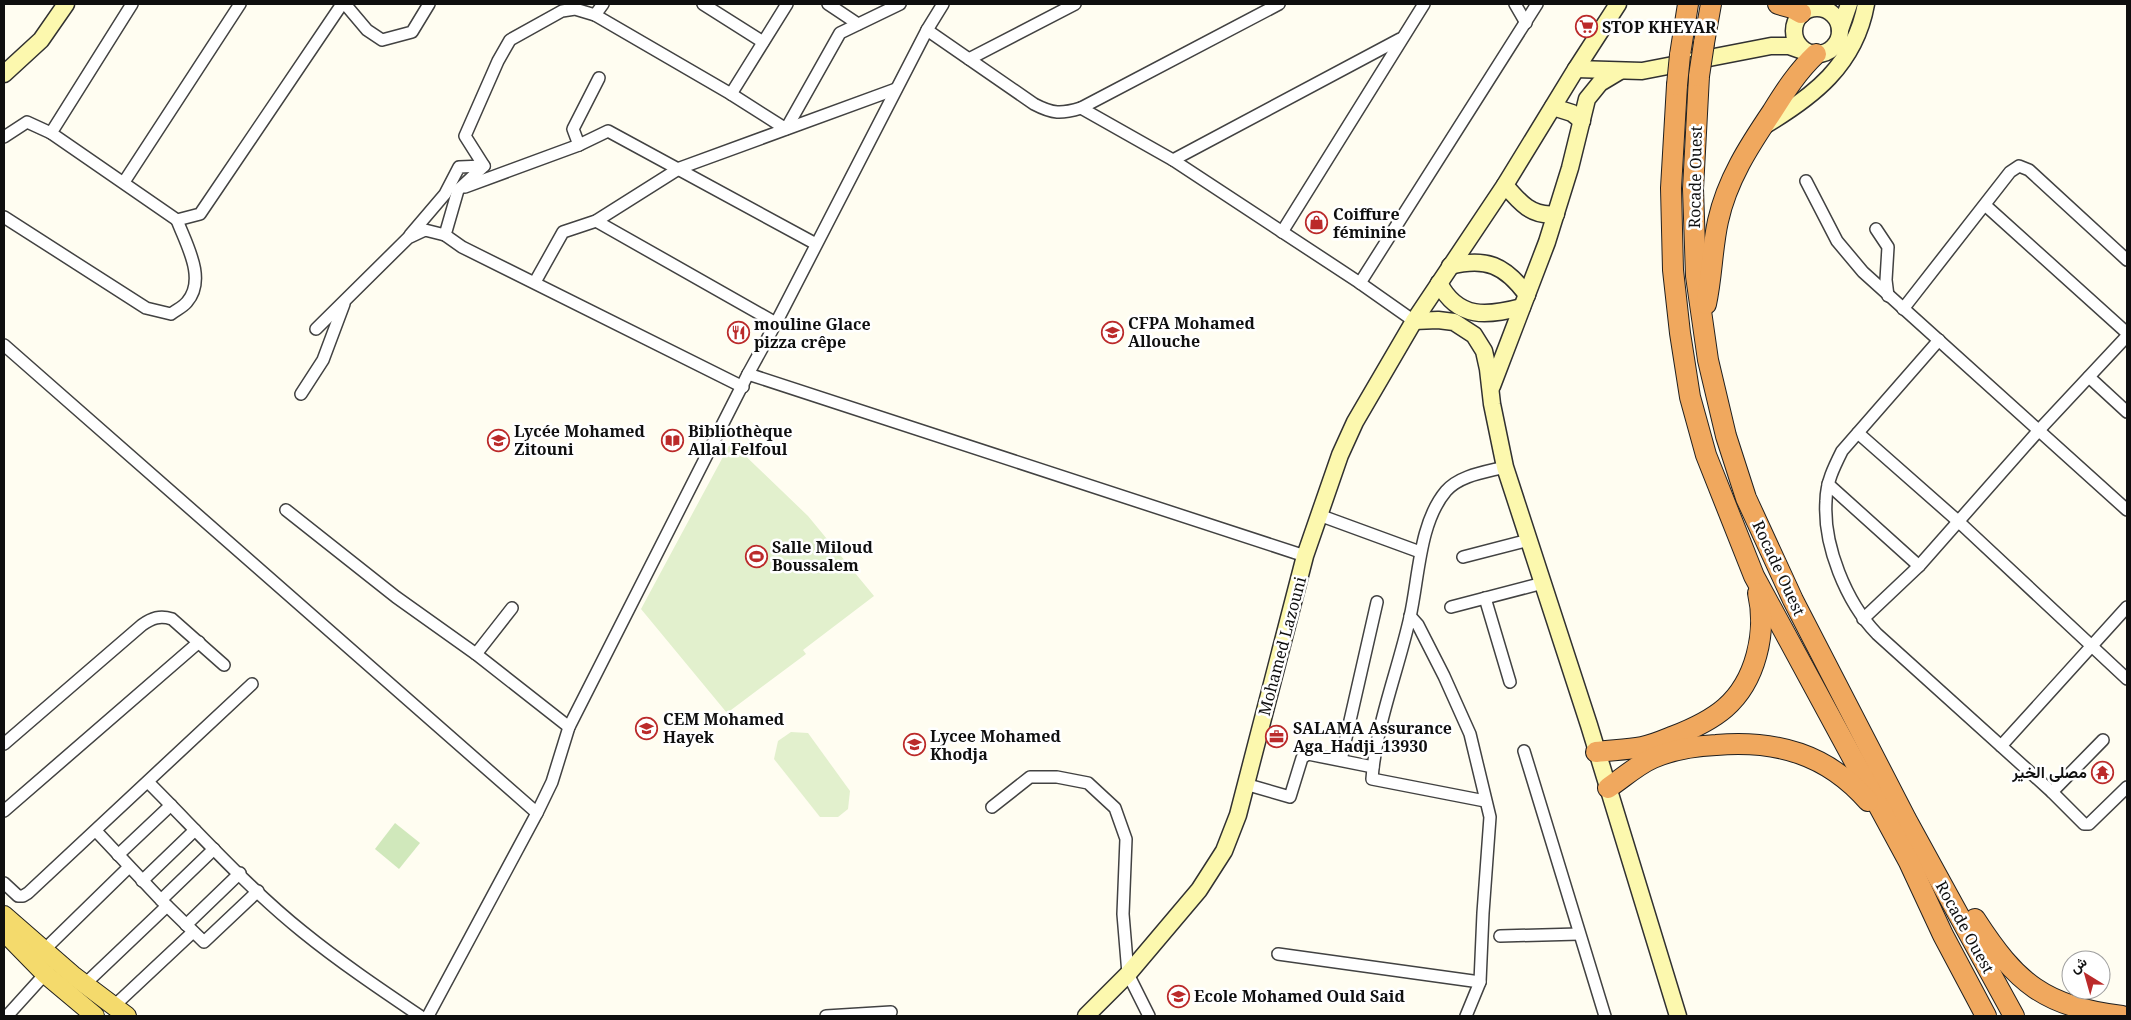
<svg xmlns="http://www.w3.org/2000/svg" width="2131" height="1020" font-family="'Noto Serif',Vazirmatn,serif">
  <rect width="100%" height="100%" fill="#fffdf1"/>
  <!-- green -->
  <path fill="#d0e8bb" d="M395,823L420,843L399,869L375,849Z"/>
  <!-- pitch -->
  <g fill="#e2f0cd">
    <path d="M731,442L808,516L874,596L803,650L806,654L727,713L641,609Z"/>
    <path d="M791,732L808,733L850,791L848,809L838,817H820L774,759L778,741Z"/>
  </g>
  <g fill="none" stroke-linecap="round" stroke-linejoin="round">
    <defs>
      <g id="street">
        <path d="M132,4L51,133L177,220L200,214L342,4"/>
        <path d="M345,4L367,30L382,40L412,32L429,4"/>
        <path d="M603,4L595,15L575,9L562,11L510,40L498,61L465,136L484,166L458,190L445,235L462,247L743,387"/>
        <path d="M703,4L763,42"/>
        <path d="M828,4L858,24"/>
        <path d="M1515,4L1526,23"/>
        <path d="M595,15L731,94L786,129L840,33L900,4"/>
        <path d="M927,30L1034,104C1053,114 1061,114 1081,108L1173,160L1360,283L1414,321"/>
        <path d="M969,59L1075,4"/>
        <path d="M731,94L787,4"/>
        <path d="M1081,108L1279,4"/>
        <path d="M4,137L27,122L51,133"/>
        <path d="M579,145L573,129L599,78"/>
        <path d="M1173,160L1400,39"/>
        <path d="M1806,181L1837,241L1863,272L2127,510"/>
        <path d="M124,182L240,4"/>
        <path d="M465,187L579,145L608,131L816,244"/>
        <path d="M1985,205L2127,333"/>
        <path d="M4,217L146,308L171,314C176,310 183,307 187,302C207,279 186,244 177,220"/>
        <path d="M596,221L776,323"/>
        <path d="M1876,229L1888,247L1886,280L1888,296"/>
        <path d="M1282,232L1424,4"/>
        <path d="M410,235L445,194L459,167L484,166"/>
        <path d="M535,282L563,232L596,221L680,168L896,89"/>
        <path d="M1360,283L1537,4"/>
        <path d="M1903,309L2010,172L2019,166L2029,170L2127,260"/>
        <path d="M316,329L408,238L425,230L445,235"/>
        <path d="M1939,340L1842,451C1834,467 1826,483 1826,501C1823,545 1846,602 1877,634L2052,792L2103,740"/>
        <path d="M4,345L537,813"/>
        <path d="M748,374L1305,556"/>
        <path d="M2089,377L2127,412"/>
        <path d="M301,394L323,360L344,304"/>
        <path d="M1858,433L1959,522L2127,679"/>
        <path d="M1828,484L1919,566"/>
        <path d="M286,510L396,597L476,654L569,727"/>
        <path d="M1319,515L1420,552"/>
        <path d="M1463,557L1529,540"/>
        <path d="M1485,598L1510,682"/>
        <path d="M1451,607L1543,583"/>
        <path d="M1410,616L1418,625L1444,676L1470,734L1490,817L1483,913L1480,982L1466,1016"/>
        <path d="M1863,619L1919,566L2040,429L2127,336"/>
        <path d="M476,654L512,608"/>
        <path d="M4,744L142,625C152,618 160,615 172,619L224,665"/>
        <path d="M2001,746L2127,607"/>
        <path d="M1524,751L1605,1016"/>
        <path d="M1341,760L1377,602"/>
        <path d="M148,782C198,832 248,888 303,932C340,962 380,989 420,1016"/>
        <path d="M1245,784L1290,797L1302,758L1308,754L1373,767"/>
        <path d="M2052,792L2084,824H2089L2127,787"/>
        <path d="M1485,801L1372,779C1376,724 1398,671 1410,617C1419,577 1419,523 1446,491C1460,475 1486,472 1505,467"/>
        <path d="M992,807L1030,777H1057L1088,783L1115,808L1126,839L1123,914L1128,974L1149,1016"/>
        <path d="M4,811L199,642"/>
        <path d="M96,831L161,900L204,942L258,891"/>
        <path d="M118,855L171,805"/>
        <path d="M142,881L195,830"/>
        <path d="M4,883L18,896H23L28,893L252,684"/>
        <path d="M161,900L214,849"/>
        <path d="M186,925L240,873"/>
        <path d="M1500,936L1579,934"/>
        <path d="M44,950L129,867"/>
        <path d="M1278,954L1480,982"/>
        <path d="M85,984L167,906"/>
        <path d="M114,1006L193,932"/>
        <path d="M7,1016L45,974"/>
        <path d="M428,1016L537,813L552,782L569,727L748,374L776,323L927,30L943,4"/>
        <path d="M826,1016L891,1012"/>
      </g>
      <g id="secondary">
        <circle cx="1817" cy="31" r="23"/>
        <path d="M1840,30L1849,4"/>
        <path d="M1576,69L1642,71L1771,46H1789L1806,52"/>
        <path d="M4,74L41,40L66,4"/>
        <path d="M1553,107L1572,113L1582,121"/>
        <path d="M1762,127C1813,97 1855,65 1866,4"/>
        <path d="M1505,185C1520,203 1532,217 1556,214"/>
        <path d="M1450,266C1486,257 1505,265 1527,295"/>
        <path d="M1439,283C1458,320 1488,316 1522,307"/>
        <path d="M1414,321L1438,320L1454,322L1474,335L1484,351L1488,369L1492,404L1505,467L1589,725L1678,1016"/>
        <path d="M1492,386L1547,242L1570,168L1587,99L1600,83L1620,71"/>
        <path d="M1086,1016L1128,974L1199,890L1224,851L1238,815L1305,556L1340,455L1355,422L1414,321L1505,185L1576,69L1618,4"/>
      </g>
      <g id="primary">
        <path d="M4,915L74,976L127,1016"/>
        <path d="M4,932L45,974L95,1016"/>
      </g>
      <g id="highway">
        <path d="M1778,4L1792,8L1801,13"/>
        <path d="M1704,43L1711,4"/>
        <path d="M1680,55L1688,4"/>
        <path d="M1699,76L1693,189L1696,276L1708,360L1726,436L1746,498L1793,600L1906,819L2014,1016"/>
        <path d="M1677,85L1671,188L1673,270L1680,333L1690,397L1706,455L1754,576L1909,862L1943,935L1986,1016"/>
        <path d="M1706,304C1712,277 1712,248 1718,221C1727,180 1749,146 1772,112C1785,91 1798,71 1816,54"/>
        <path d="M1596,752C1611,750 1627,750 1642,747C1653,745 1664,740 1674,736C1692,729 1710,721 1725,708C1756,681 1767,632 1758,593"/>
        <path d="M1608,788C1623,778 1637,765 1653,758C1674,749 1694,746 1716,745C1777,740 1827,754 1868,801"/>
        <path d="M1975,919C2017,984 2044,1006 2122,1016"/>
      </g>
    </defs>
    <!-- street casing -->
    <use href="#street" stroke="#424242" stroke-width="14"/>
    <!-- secondary casing -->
    <use href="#secondary" stroke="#313131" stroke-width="19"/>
    <!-- primary casing -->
    <use href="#primary" stroke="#202020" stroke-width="20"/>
    <!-- highway casing -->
    <use href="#highway" stroke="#202020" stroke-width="22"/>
    <!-- street -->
    <use href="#street" stroke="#fff" stroke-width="11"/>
    <!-- secondary -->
    <use href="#secondary" stroke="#fcf8ae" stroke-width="16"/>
    <!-- primary -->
    <use href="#primary" stroke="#f4da6c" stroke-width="18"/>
    <!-- highway -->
    <use href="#highway" stroke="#f0a85e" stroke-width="20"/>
    <defs>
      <g id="highway-bridge">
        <path d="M1699,76L1704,43"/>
        <path d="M1677,85L1680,55"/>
      </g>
    </defs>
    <!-- highway-bridge casing -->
    <use href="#highway-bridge" stroke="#202020" stroke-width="22" stroke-linecap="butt"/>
    <!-- highway-bridge -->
    <use href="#highway-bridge" stroke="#f0a85e" stroke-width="20"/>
  </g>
  <!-- icons -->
  <defs>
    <symbol id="supermarket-ring" viewBox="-11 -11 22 22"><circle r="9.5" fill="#fff" stroke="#bb2a2a" stroke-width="1.5"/><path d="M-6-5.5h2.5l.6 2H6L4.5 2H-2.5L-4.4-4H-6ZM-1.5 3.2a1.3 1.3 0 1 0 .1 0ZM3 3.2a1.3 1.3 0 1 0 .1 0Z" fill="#bb2a2a"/></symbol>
    <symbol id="shop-ring" viewBox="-11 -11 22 22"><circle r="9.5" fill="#fff" stroke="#bb2a2a" stroke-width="1.5"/><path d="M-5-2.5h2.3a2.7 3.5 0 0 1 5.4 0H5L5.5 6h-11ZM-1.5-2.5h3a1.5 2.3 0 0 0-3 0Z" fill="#bb2a2a"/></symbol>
    <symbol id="university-ring" viewBox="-11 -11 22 22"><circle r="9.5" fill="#fff" stroke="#bb2a2a" stroke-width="1.5"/><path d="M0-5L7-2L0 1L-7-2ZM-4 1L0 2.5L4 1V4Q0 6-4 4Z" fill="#bb2a2a"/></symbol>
    <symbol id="restaurant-ring" viewBox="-11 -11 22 22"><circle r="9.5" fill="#fff" stroke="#bb2a2a" stroke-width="1.5"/><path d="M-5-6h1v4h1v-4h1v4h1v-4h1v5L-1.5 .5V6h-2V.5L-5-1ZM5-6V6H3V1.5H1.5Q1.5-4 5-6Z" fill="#bb2a2a"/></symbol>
    <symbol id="school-ring" viewBox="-11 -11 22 22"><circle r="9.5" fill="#fff" stroke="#bb2a2a" stroke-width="1.5"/><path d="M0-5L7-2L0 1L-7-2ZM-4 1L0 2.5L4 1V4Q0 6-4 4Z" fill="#bb2a2a"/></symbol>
    <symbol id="library-ring" viewBox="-11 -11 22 22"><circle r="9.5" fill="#fff" stroke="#bb2a2a" stroke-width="1.5"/><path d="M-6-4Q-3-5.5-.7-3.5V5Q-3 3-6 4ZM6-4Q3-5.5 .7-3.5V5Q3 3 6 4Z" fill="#bb2a2a"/></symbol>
    <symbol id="stadium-ring" viewBox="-11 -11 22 22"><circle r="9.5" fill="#fff" stroke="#bb2a2a" stroke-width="1.5"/><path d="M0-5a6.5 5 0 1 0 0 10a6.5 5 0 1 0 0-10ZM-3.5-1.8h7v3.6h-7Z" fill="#bb2a2a"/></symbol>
    <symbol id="office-ring" viewBox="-11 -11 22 22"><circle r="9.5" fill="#fff" stroke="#bb2a2a" stroke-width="1.5"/><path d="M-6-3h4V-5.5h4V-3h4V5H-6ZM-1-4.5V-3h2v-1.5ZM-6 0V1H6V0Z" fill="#bb2a2a"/></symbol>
    <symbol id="temple-ring" viewBox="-11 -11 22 22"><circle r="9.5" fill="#fff" stroke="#bb2a2a" stroke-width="1.5"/><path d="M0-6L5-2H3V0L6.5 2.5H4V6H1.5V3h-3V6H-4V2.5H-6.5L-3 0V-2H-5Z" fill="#bb2a2a"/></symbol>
  </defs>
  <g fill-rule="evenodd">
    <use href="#supermarket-ring" x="1574" y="14" width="25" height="25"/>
    <use href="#shop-ring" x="1304" y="210" width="25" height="25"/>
    <use href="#university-ring" x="1100" y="320" width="25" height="25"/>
    <use href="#restaurant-ring" x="726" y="320" width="25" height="25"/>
    <use href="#school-ring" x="486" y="428" width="25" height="25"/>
    <use href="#library-ring" x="660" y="428" width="25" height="25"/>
    <use href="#stadium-ring" x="744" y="544" width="25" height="25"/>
    <use href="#school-ring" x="634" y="716" width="25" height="25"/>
    <use href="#office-ring" x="1264" y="724" width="25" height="25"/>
    <use href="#school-ring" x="902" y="732" width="25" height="25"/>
    <use href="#temple-ring" x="2090" y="760" width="25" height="25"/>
    <use href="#school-ring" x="1166" y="984" width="25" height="25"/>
  </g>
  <g text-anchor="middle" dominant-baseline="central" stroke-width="5" stroke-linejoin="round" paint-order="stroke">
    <!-- poi labels -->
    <g font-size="16" font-weight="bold" fill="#0f0f0f" stroke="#fff" text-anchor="start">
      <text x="1602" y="27">STOP KHEYAR</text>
      <text x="1333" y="214">Coiffure<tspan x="1333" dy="18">féminine</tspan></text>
      <text x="1128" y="323">CFPA Mohamed<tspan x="1128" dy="18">Allouche</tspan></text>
      <text x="754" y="324">mouline Glace<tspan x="754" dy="18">pizza crêpe</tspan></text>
      <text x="514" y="431">Lycée Mohamed<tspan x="514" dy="18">Zitouni</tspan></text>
      <text x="688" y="431">Bibliothèque<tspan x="688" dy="18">Allal Felfoul</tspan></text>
      <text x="772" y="547">Salle Miloud<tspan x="772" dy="18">Boussalem</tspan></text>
      <text x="663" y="719">CEM Mohamed<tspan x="663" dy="18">Hayek</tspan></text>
      <text x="1293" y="728">SALAMA Assurance<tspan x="1293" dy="18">Aga_Hadji_13930</tspan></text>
      <text x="930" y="736">Lycee Mohamed<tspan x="930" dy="18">Khodja</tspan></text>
      <text x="2087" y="772" text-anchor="end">مصلى الخير</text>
      <text x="1194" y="996">Ecole Mohamed Ould Said</text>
    </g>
    <!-- street labels -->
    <g font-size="16" fill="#0f0f0f" stroke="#fff">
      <text transform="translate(1695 177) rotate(-89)">Rocade Ouest</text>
      <text transform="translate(1779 568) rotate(65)">Rocade Ouest</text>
      <text transform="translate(1282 646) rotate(-75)">Mohamed Lazouni</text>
      <text transform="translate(1965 927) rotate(61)">Rocade Ouest</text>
    </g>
  </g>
  <!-- border -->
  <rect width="2131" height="1020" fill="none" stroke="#0f0f0f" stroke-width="10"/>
  <!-- north arrow -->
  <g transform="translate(2086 975) rotate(323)"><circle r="24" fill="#ffffff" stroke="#9f9f9f"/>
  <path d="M0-4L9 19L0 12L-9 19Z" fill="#bb2a2a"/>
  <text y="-8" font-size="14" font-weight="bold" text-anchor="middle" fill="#0f0f0f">ش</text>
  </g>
</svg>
